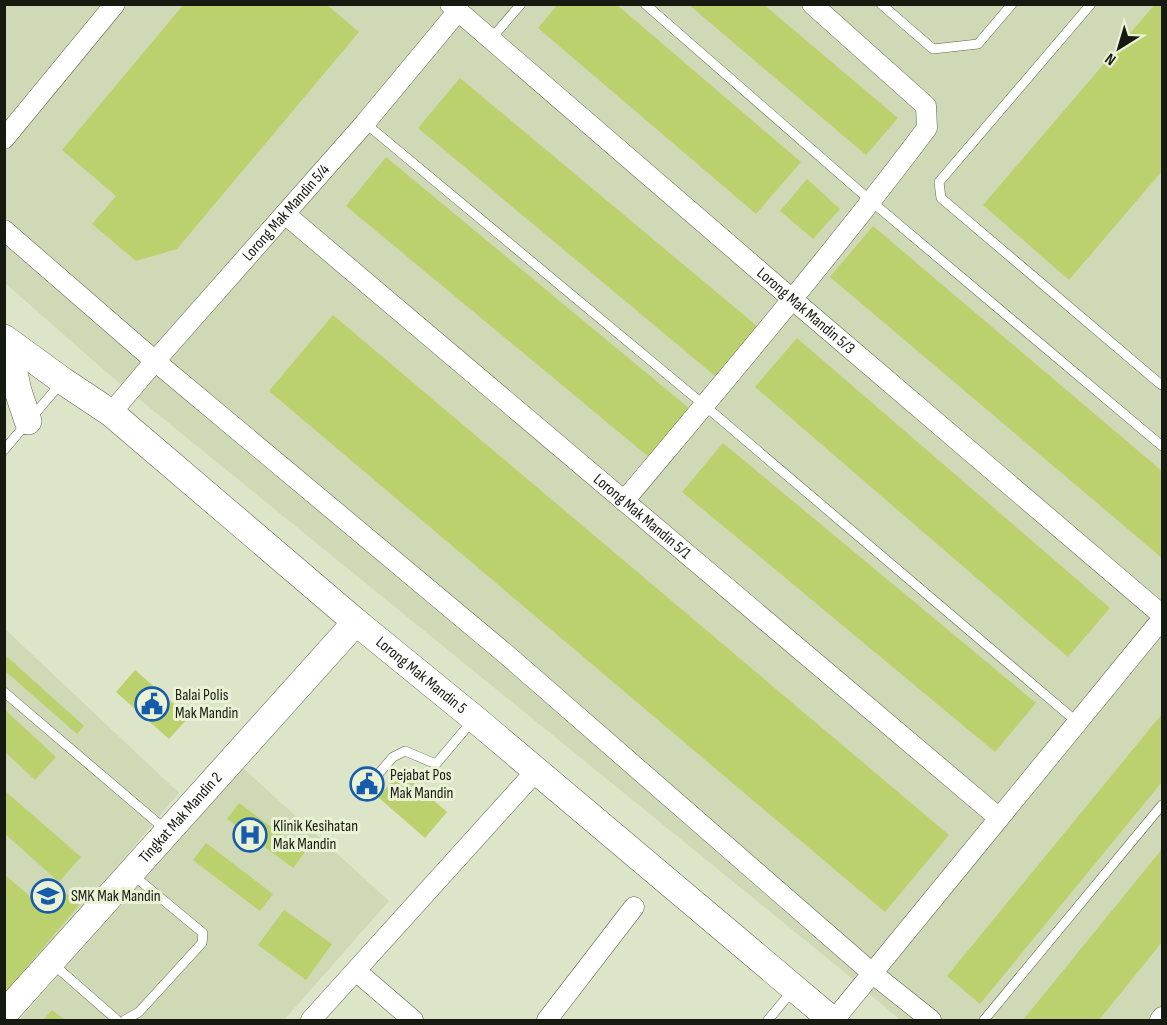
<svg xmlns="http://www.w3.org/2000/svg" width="1167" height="1025" font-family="'Sofia Sans Condensed',sans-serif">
  <rect width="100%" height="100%" fill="#dde5c8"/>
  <!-- built -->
  <g fill="#d0d9b6">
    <path d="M5,5H1162V1020H900L843,971L112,377L5,283Z"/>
    <path d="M5,629L179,793L5,998Z"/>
    <path d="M243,768L389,901L284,1020H19Z"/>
  </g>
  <!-- building -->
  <g fill="#bbd16d">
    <path d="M184,4H326L359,32L177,249L136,261L92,224L116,196L62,150Z"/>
    <path d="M558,4H616L801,162L756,214L538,28Z"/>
    <path d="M688,4H763L898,118L866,155Z"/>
    <path d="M1155,4H1162V171L1069,280L983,205Z"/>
    <path d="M460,78L757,326L715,376L418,128Z"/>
    <path d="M386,157L690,409L650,458L346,206Z"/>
    <path d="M807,179L840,209L813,239L780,211Z"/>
    <path d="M873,226L1162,471V558L830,277Z"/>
    <path d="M333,315L949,835L885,912L269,391Z"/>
    <path d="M797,338L1110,608L1068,657L755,387Z"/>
    <path d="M723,443L1036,703L995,752L682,492Z"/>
    <path d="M4,654L84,726L77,734L4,670Z"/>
    <path d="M135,670L189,717L169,739L116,692Z"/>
    <path d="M4,709L56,757L35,780L4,751Z"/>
    <path d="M1162,714V782L980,1004L947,976Z"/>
    <path d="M401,772L447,812L425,838L378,797Z"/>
    <path d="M4,790L81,857L59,882L4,833Z"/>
    <path d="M239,803L305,852L293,868L227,819Z"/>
    <path d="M206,843L273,894L260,911L193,860Z"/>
    <path d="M1162,849V942L1099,1020H1023Z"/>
    <path d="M4,874L33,899L51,880L79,905L4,994Z"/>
    <path d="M284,910L332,944L306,980L258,945Z"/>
    <path d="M52,1010L65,1020H43Z"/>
  </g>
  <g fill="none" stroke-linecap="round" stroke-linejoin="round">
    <defs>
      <g id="lane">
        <path d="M645,4L872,202L1162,446"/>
        <path d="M881,4L933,49L978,44L1012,4"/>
        <path d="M1091,4L939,182L941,198L1159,383L1162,385"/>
        <path d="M490,40L521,4"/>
        <path d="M365,123L704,405L1077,722"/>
        <path d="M4,450L61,383"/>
        <path d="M4,692L166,830"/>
        <path d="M361,794L393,757L405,751L436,764L473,720"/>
        <path d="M53,964L117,1020"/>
        <path d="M125,1020L139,1012L202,943L203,933L133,875"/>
        <path d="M768,1020L793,990"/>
        <path d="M984,1020L1162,805"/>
      </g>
      <g id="street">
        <path id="s1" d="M450,4L792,299L1162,615"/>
        <path d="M4,139L115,4"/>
        <path id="s2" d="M285,214L999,818"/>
        <path d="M4,230L155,361L507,655L872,973L931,1020"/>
        <path id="s3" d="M111,413L155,361L365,123L458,11"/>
        <path d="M624,501C727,378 831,256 927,128L926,106L812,4"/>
        <path d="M356,971L413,1020"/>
        <path d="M311,1020L536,771"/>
        <path d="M547,1020L634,907"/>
        <path d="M834,1020L1162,619"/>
        <path d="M1160,1020L1162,1017"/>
      </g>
      <g id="secondary">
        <path id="s4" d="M4,338L63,381L111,413L356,622L475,719L832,1020"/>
        <path d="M4,347L10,355L18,391L28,421"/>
        <path id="s5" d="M4,1014L356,622"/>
      </g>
    </defs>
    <!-- lane casing -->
    <use href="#lane" stroke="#5f654c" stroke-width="10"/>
    <!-- street casing -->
    <use href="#street" stroke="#5f654c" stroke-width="21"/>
    <!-- secondary casing -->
    <use href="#secondary" stroke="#5f654c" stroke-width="28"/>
    <!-- lane -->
    <use href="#lane" stroke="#fff" stroke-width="9"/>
    <!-- street -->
    <use href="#street" stroke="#fff" stroke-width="20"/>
    <!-- secondary -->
    <use href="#secondary" stroke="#fff" stroke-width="27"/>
  </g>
  <!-- icons -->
  <defs>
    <symbol id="civic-ring" viewBox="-11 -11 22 22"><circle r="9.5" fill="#eaf2d5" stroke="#175bab" stroke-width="1.5"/><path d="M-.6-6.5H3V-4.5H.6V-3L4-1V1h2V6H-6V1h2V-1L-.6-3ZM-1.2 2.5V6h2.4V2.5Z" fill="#175bab"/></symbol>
    <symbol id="hospital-ring" viewBox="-11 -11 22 22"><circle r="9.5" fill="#eaf2d5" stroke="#175bab" stroke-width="1.5"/><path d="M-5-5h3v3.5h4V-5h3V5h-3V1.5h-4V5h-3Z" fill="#175bab"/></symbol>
    <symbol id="school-ring" viewBox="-11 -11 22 22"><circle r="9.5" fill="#eaf2d5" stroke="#175bab" stroke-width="1.5"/><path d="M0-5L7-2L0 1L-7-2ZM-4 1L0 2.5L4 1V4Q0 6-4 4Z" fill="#175bab"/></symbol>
  </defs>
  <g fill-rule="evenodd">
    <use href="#civic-ring" x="133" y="685" width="38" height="38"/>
    <use href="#civic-ring" x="348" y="765" width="38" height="38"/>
    <use href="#hospital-ring" x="231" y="816" width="38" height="38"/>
    <use href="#school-ring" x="29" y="877" width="38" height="38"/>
  </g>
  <g text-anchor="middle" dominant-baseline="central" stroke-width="6" stroke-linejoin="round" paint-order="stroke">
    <!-- street labels -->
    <g font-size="16" fill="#171a10" stroke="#eaf2d5">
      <text stroke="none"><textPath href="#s3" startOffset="266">Lorong Mak Mandin 5/4</textPath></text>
      <text stroke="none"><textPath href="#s1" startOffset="470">Lorong Mak Mandin 5/3</textPath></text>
      <text stroke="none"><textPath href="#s2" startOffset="468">Lorong Mak Mandin 5/1</textPath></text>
      <text stroke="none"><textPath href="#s4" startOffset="537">Lorong Mak Mandin 5</textPath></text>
      <text stroke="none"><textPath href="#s5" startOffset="264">Tingkat Mak Mandin 2</textPath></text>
    </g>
    <!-- poi labels -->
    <g font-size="16" fill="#171a10" stroke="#eaf2d5" text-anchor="start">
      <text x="175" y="695">Balai Polis<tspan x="175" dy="18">Mak Mandin</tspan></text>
      <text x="390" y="775">Pejabat Pos<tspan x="390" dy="18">Mak Mandin</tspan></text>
      <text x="273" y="826">Klinik Kesihatan<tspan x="273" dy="18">Mak Mandin</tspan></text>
      <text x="71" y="896">SMK Mak Mandin</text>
    </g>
  </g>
  <!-- border -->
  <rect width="1167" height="1025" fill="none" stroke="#171a10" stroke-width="12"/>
  <!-- north arrow -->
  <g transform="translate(1119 48) rotate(217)" stroke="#eaf2d5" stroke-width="4.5" paint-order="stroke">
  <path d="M0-4.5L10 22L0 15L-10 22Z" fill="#171a10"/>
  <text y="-9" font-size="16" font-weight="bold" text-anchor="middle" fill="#171a10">N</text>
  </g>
</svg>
